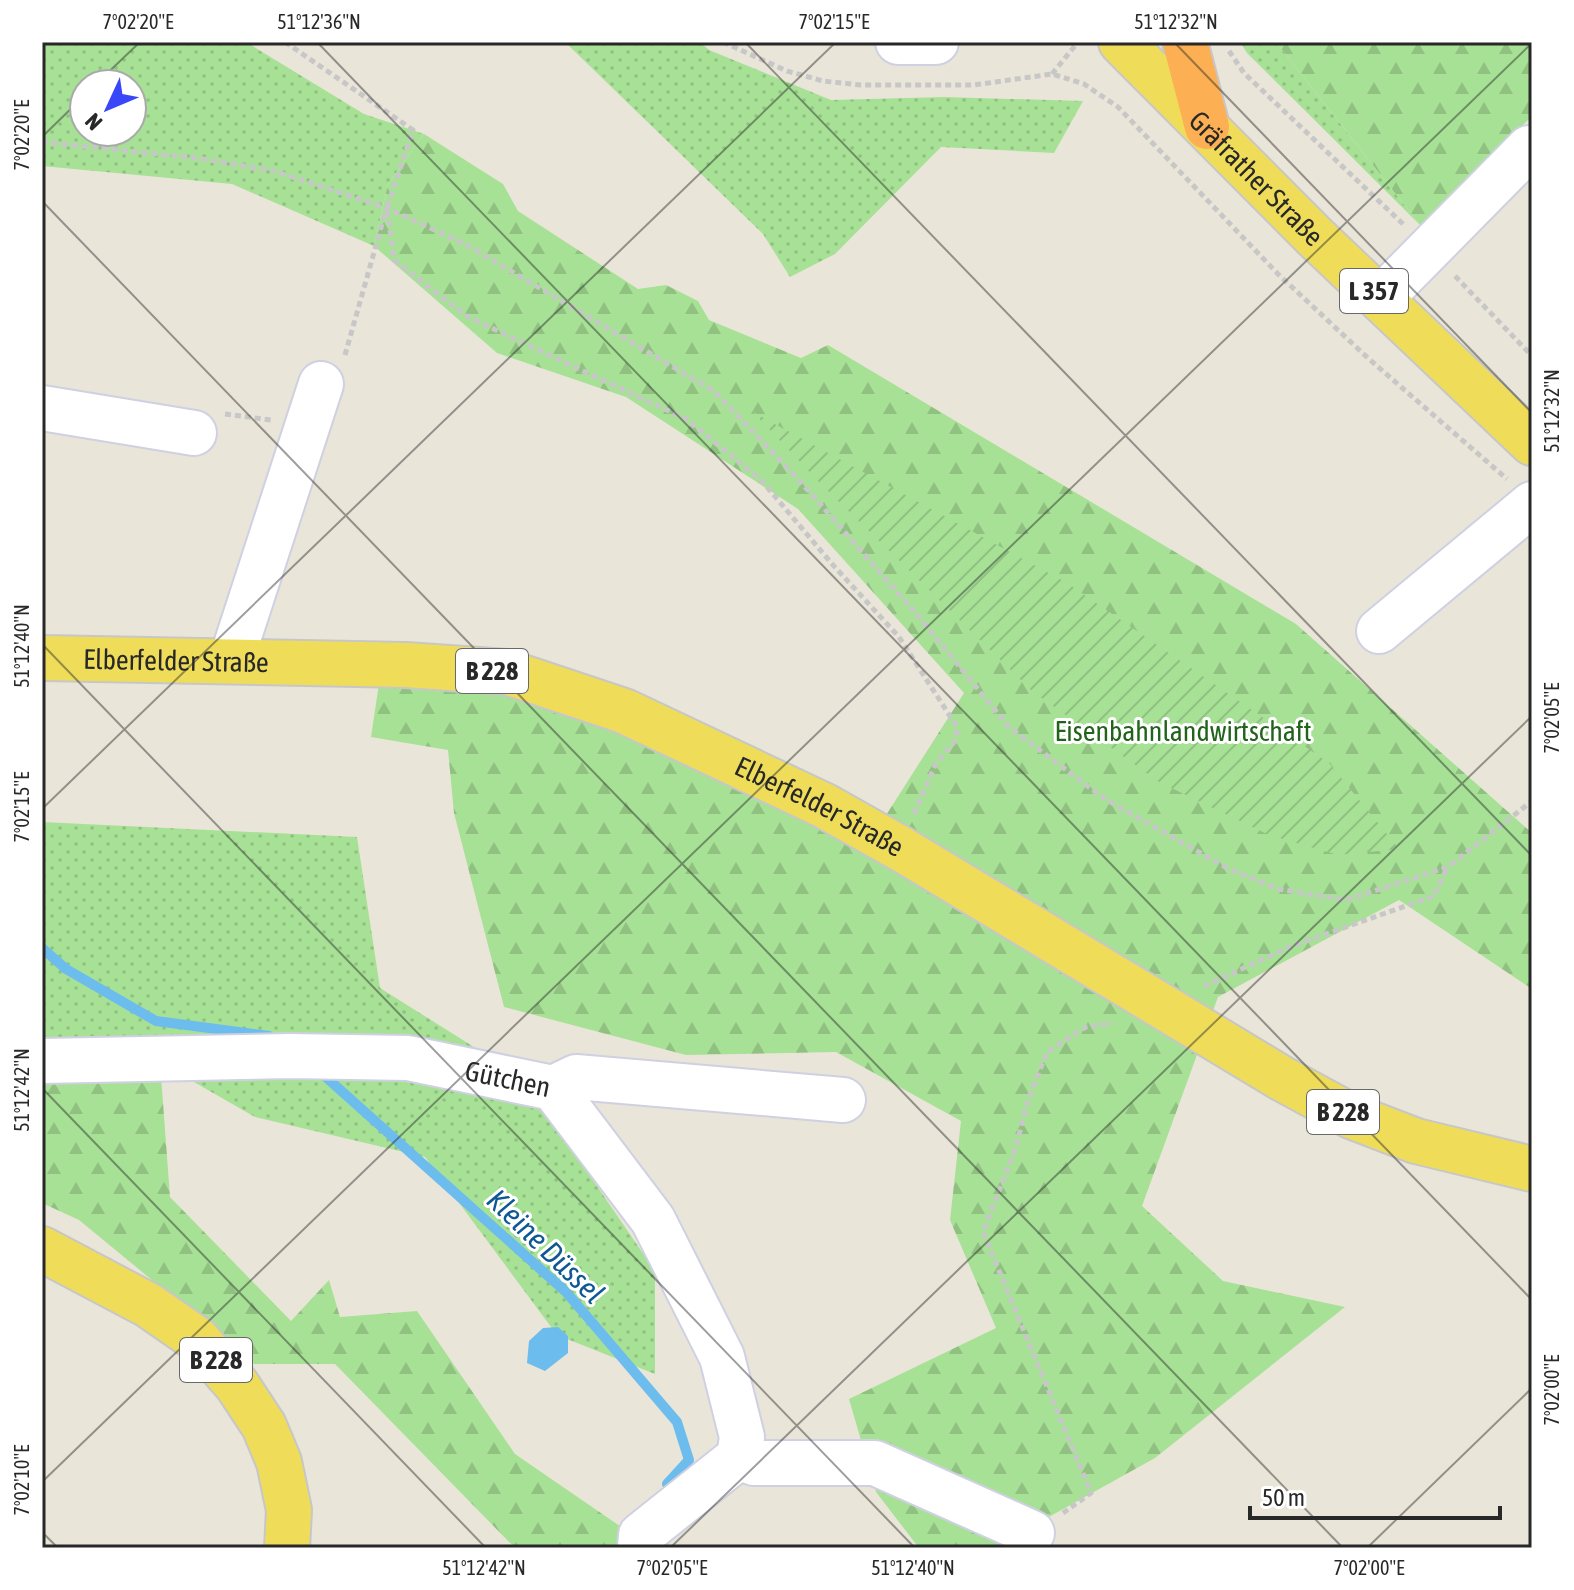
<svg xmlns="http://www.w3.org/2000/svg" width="1574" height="1590" font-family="'Asap Condensed',sans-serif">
  <defs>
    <pattern id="grass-dots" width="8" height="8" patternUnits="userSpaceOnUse" patternTransform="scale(2)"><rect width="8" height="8" fill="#a7e196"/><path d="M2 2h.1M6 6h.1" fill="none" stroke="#90c181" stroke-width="1.8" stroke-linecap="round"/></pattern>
    <pattern id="forest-firs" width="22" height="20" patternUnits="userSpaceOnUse" patternTransform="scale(2)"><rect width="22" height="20" fill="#a7e196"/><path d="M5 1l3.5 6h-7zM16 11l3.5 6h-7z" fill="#90c181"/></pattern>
    <pattern id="garden-furrows" width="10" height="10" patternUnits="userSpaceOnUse" patternTransform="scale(2)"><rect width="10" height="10" fill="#a7e196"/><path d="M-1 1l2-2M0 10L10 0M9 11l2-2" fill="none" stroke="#90c181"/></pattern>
  </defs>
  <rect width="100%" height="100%" fill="#eae5d9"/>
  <!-- grass -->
  <g fill="url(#grass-dots)" fill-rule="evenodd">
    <path d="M42,42H246L364,114L424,134L388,184L374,246L232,184L42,166ZM84,84H132V132H84Z"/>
    <path d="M565,42H700L709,50L831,100L944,97L1083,101L1054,153L941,147L835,254L790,277L763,234Z"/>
    <path d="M1240,42H1276L1421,226L1247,53Z"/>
    <path d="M42,822L357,837L380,988L509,1069L586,1170L655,1271V1374L557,1335L425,1157L255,1117L173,1070L42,1063Z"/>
  </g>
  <!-- forest -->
  <g fill="url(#forest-firs)">
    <path d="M1276,42H1532V116L1421,226Z"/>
    <path d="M424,134L503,184L518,211L638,289L666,285L698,301L709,320L801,358L828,345L1296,624L1532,833V989L1399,900L1218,997L1142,1206L1223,1281L1345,1307L1155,1458L993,1548H919L876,1492L849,1399L996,1328L950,1220L961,1121L836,1052L686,1055L504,1007L454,813L448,750L371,737L380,677L517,687L867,845L964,693L798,509L626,397L497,353L374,246L388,184Z"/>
    <path d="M42,1063L161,1076L170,1197L291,1321L329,1280L340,1317L417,1311L515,1454L630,1533L641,1548H515L335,1364H254L79,1220L42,1203Z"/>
  </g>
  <!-- garden -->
  <path fill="url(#garden-furrows)" d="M753,412L1067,583L1329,763L1399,849L1338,855L1269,835L1159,782L1032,691L819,482Z"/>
  <!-- water -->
  <path fill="#6cbced" d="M558,1327L568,1336V1353L545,1371L527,1363L529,1341L543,1328Z"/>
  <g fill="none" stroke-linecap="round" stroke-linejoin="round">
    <!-- stream -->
    <g stroke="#6cbced" stroke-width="10">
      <path d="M42,948L66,969L156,1021L269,1036"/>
      <path d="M318,1070L566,1292L677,1422L689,1460L667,1484"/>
    </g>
    <defs>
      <g id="minor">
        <path d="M898,42H936"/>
        <path d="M1381,298L1529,148L1532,151"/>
        <path d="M42,408L194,433"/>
        <path d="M1379,631L1532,504"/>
        <path d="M231,661L321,384"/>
        <path id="s1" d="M42,1061L290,1056L408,1058L553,1088L653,1220L722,1357L742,1437L739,1457L641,1535L640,1548"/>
        <path d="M553,1088L576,1077L843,1100"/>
        <path d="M739,1457L754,1463H875L1032,1533"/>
      </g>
      <g id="major">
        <path id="s2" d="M1121,42L1314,236L1532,443"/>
        <path id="s3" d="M42,658L406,665L507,672L624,711L825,806L903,850L1281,1078L1351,1116L1416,1141L1532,1169"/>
        <path d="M42,1249L148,1305L197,1339L237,1385L264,1426L279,1462L289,1510L287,1548"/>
      </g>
      <path id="highway" d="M1185,42L1207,127"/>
    </defs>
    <!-- minor casing -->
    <use href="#minor" stroke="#cfd0e1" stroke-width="48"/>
    <!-- major casing -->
    <use href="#major" stroke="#c7c7c7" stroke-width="48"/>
    <!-- highway casing -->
    <use href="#highway" stroke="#c7c7c7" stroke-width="48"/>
    <!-- path -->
    <g stroke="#c7c7c7" stroke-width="5" stroke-dasharray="6 4" stroke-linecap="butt">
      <path d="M285,42L413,130L387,208L394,260L468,317L686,419L761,480L833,565L899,637L957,727L956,740L936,763L914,814"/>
      <path d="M723,42L787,71L823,81L861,85H974L1052,74L1084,84L1118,107L1278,274L1369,359L1507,479"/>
      <path d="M1229,51L1244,73L1403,224"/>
      <path d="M1052,74L1078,42"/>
      <path d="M42,142L197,158L274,171L387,208L465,244L714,391L799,480L919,617L1009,727L1105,799L1227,868L1278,889L1346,900L1448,867L1532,801"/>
      <path d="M1455,276L1532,356"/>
      <path d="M345,355L386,210"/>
      <path d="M225,414L271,420"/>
      <path d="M1204,986L1292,946L1434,896L1447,868"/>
      <path d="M1063,1513L1091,1493L983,1232L1015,1150L1028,1100L1047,1052L1086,1027L1113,1023"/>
    </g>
    <!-- minor -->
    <use href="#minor" stroke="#fff" stroke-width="44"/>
    <!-- major -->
    <use href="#major" stroke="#efdd5a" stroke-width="44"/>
    <!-- highway -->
    <use href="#highway" stroke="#fcaf53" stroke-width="44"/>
  </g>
  <!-- ticks -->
  <path fill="none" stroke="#282828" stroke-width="2" stroke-opacity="0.45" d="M317,42L1532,1300M745,42L1532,856M1174,42L1532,413M96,84L140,42M42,137L84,96M42,201L1343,1548M42,644L915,1548M42,809L836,42M42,1088L486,1548M42,1482L1532,43M42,1532L58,1548M670,1548L1532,716M1367,1548L1532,1388"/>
  <g text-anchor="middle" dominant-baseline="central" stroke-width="6" stroke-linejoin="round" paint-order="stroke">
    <!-- shield labels -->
    <g fill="#fff" stroke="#686868" stroke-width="2">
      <rect x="1340" y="269" width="68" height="44" rx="6"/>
      <rect x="456" y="649" width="72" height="44" rx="6"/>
      <rect x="1307" y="1090" width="72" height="44" rx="6"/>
      <rect x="180" y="1338" width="72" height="44" rx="6"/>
    </g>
    <g font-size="26" font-weight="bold" fill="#282828">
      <text x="1374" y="291">L 357</text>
      <text x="492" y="671">B 228</text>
      <text x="1343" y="1112">B 228</text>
      <text x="216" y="1360">B 228</text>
    </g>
    <!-- street labels -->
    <g font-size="28" fill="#282828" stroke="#fff">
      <text stroke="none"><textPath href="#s2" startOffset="192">Gräfrather Straße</textPath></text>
      <text stroke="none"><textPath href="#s3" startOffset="134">Elberfelder Straße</textPath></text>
      <text stroke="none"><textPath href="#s3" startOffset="806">Elberfelder Straße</textPath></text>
      <text stroke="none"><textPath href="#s1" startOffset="468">Gütchen</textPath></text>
    </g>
    <!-- park labels -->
    <g font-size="28" fill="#21631a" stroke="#fff">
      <text x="1183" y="731">Eisenbahnlandwirtschaft</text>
    </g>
    <!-- water labels -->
    <g font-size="30" font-style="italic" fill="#0e5895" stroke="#fff">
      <text transform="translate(546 1246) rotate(44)">Kleine Düssel</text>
    </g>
  </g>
  <!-- border -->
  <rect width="1574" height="1590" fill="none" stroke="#ffffff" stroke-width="88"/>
  <!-- north arrow -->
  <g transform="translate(108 108) rotate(226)"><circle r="38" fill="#ffffff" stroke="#a9a9a9" stroke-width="2"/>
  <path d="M0-6L14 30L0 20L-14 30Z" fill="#3947f8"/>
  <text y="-12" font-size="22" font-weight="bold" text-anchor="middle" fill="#282828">N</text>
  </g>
  <!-- scale -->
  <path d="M1250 1506v12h250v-12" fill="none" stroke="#282828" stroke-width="4"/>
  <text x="1262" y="1506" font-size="24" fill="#282828" stroke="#ffffff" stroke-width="6" paint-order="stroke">50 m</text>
  <rect x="44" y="44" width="1486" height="1502" fill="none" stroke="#282828" stroke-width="3"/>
  <g font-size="20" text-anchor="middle" fill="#282828">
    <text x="138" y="29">7°02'20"E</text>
    <text x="319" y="29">51°12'36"N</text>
    <text x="834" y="29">7°02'15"E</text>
    <text x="1176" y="29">51°12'32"N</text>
    <text transform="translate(22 135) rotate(-90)" y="7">7°02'20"E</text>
    <text transform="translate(1552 411) rotate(-90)" y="7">51°12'32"N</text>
    <text transform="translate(22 646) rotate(-90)" y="7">51°12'40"N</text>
    <text transform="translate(1552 718) rotate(-90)" y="7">7°02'05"E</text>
    <text transform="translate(22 807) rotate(-90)" y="7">7°02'15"E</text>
    <text transform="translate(22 1090) rotate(-90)" y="7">51°12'42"N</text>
    <text transform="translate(1552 1390) rotate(-90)" y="7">7°02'00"E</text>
    <text transform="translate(22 1480) rotate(-90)" y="7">7°02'10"E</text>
    <text x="484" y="1575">51°12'42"N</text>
    <text x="672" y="1575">7°02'05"E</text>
    <text x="913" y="1575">51°12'40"N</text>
    <text x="1369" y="1575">7°02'00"E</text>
  </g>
</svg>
